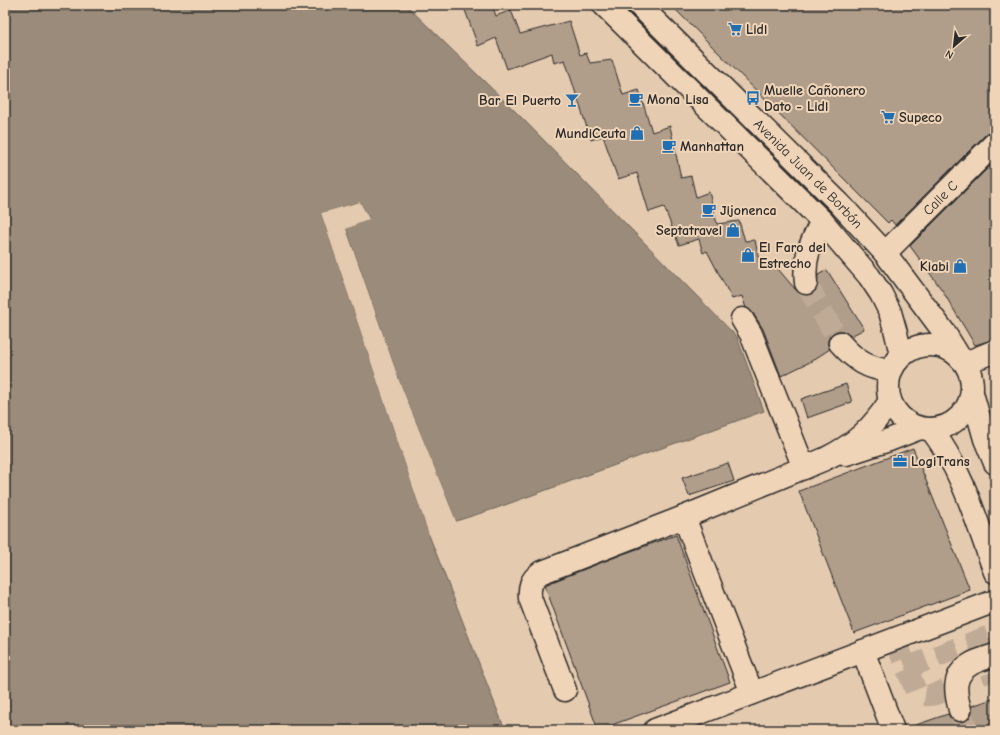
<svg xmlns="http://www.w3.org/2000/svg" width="1000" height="735" font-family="'Comic Neue',sans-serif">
  <rect width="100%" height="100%" fill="#e4caaf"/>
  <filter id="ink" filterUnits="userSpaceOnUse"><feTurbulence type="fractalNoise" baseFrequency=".025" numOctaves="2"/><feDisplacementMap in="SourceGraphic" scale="8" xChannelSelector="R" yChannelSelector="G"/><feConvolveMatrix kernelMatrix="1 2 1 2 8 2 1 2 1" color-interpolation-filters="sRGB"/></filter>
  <g filter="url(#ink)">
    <!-- water -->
    <path fill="#9a8b7a" stroke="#6e655a" d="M10,5H406L522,118L737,337L764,411L494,509L456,521L400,383L346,228L369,218L360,202L321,213L429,535L505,730H5V7Z"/>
    <!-- pier -->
    <path fill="#e4caaf" d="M360,202L369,219L346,229L400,383L456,521L454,522L398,384L344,229L345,227L366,218L359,204L323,214L430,534L429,535L321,213Z"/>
    <!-- building -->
    <g fill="#b09d8a" stroke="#2b2b2b">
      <path d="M478,5H492L496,16L511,10L520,34L569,21L580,55L586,53L590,63L612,60L623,95L639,90L652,132L670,126L681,178L691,176L696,197L709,192L717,224L739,221L745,241L755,240L760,266L773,263L795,289L801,294L807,295L813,293L817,288L818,275L827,270L864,329L851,336L843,331H837L832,334L828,340V345L830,349L810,362L781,376L763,329L753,313L746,308L742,296L732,299L707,251L703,253L699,239L679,245L664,207L649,212L637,173L618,179L603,136L591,140L565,60L554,63L552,53L507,69L496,38L478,46L465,10Z"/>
      <path d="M671,5H986L995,9V131H991L986,134L895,225L891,220L888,223Z"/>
      <path d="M995,161V339L975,345L942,290L910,246Z"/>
      <path d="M846,384L852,402L807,418L801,399Z"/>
      <path d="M913,448L970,590L854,633L799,491Z"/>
      <path d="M728,463L734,481L689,496L682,478Z"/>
      <path d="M676,535L730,682L598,730L545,586L547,584L623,554Z"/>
      <path d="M995,698V730H911L910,727L948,714L951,719L956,722H964L969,719L972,714V706Z"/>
    </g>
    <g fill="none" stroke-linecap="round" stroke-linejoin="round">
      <!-- minor-tunnel -->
      <g stroke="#bfaa95" stroke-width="22" stroke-dasharray="22 11" stroke-linecap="butt">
        <path d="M806,283L840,343"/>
        <path d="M895,639L916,691C929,701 943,691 956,685"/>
        <path d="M980,641L995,681"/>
        <path d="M906,668L995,634"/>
        <path d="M960,710L967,730"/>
      </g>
      <defs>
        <g id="minor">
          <path d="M604,5L822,221L869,276L881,294L890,312L896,333L901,355"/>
          <path id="s1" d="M639,5L839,203L885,253L944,332L960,358"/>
          <path id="s2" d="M885,253L995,143"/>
          <path d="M806,283C803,258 811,242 822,221"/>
          <path d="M742,319L751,334L804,468"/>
          <path d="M840,343C856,361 867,368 890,371"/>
          <circle cx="930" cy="387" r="42"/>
          <path d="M965,363L995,351"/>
          <path d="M972,393L985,439L995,463"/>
          <path d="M931,429C963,471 977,523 995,572"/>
          <path d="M846,454L889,440L920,428"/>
          <path d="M684,517L752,693"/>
          <path d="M863,651L893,730"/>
          <path d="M565,690L530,598C529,587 531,580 540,573L684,517L825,459C855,444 871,430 890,401"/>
          <path d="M960,710C955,692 952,675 971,664C978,660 987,658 995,655"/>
          <path d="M655,730L995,601"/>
        </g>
      </defs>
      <!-- minor casing -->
      <use href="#minor" stroke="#2b2b2b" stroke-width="25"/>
      <!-- minor -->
      <use href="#minor" stroke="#f0d4b7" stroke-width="22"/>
    </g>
  </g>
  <!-- icons -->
  <defs>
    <symbol id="supermarket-bare" viewBox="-9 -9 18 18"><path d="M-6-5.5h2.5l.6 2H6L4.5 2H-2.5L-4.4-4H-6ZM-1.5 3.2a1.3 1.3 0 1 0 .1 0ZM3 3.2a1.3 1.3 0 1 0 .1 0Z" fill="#1f6fb2" stroke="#f0d4b7" stroke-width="2.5" paint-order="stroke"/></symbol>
    <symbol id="bus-bare" viewBox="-9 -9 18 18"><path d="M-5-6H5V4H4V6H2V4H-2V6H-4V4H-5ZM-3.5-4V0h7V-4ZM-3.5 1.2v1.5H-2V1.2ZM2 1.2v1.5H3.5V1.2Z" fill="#1f6fb2" stroke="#f0d4b7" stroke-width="2.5" paint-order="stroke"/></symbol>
    <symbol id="cafe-bare" viewBox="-9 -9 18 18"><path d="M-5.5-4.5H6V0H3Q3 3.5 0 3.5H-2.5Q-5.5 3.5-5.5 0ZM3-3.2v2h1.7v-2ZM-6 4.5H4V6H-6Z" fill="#1f6fb2" stroke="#f0d4b7" stroke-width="2.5" paint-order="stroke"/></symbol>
    <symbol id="bar-bare" viewBox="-9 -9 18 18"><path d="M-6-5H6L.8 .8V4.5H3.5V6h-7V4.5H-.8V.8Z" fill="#1f6fb2" stroke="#f0d4b7" stroke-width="2.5" paint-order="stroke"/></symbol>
    <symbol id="shop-bare" viewBox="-9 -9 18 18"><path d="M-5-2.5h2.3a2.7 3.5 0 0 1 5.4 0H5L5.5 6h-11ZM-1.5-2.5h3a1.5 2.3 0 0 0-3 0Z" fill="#1f6fb2" stroke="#f0d4b7" stroke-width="2.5" paint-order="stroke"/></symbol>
    <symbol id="office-bare" viewBox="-9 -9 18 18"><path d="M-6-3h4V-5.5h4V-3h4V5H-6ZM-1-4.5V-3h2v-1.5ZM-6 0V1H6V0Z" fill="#1f6fb2" stroke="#f0d4b7" stroke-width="2.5" paint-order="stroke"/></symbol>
  </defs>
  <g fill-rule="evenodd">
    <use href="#supermarket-bare" x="725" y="19" width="20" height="20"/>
    <use href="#bus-bare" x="743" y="88" width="20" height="20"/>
    <use href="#cafe-bare" x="626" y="89" width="20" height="20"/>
    <use href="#bar-bare" x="562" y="90" width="20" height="20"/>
    <use href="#supermarket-bare" x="878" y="107" width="20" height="20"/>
    <use href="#shop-bare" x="627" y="123" width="20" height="20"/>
    <use href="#cafe-bare" x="659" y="136" width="20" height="20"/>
    <use href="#cafe-bare" x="699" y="200" width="20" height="20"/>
    <use href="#shop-bare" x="723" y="220" width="20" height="20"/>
    <use href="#shop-bare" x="738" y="245" width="20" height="20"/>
    <use href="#shop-bare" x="950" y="256" width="20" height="20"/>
    <use href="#office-bare" x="890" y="451" width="20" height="20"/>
  </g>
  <g text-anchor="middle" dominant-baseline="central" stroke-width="4" stroke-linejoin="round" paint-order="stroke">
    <!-- poi labels -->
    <g font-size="14" font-weight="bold" fill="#2b2b2b" stroke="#f0d4b7" text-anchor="start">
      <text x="746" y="29">Lidl</text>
      <text x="764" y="90">Muelle Cañonero<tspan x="764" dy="16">Dato - Lidl</tspan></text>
      <text x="647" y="99">Mona Lisa</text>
      <text x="561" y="100" text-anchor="end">Bar El Puerto</text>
      <text x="899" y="117">Supeco</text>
      <text x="626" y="133" text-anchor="end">MundiCeuta</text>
      <text x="680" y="146">Manhattan</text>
      <text x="720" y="210">Jijonenca</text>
      <text x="722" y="230" text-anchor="end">Septatravel</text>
      <text x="759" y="247">El Faro del<tspan x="759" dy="16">Estrecho</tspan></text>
      <text x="949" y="266" text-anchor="end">Kiabi</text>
      <text x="911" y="461">LogiTrans</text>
    </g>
    <!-- street labels -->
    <g font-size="14" fill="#2b2b2b" stroke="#f0d4b7">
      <text stroke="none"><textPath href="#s1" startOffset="239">Avenida Juan de Borbón</textPath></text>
      <text stroke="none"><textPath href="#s2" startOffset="78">Calle C</textPath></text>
    </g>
  </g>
  <!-- margin -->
  <rect width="1000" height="735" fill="none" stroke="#f0d4b7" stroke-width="20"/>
  <rect x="10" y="10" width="980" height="715" fill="none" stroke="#2b2b2b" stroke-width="1.5" filter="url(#ink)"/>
  <!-- north arrow -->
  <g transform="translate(954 46) rotate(208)" stroke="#f0d4b7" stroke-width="3" paint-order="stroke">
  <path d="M0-3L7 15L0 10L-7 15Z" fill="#2b2b2b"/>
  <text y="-6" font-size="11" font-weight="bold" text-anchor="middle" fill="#2b2b2b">N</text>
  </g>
</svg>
